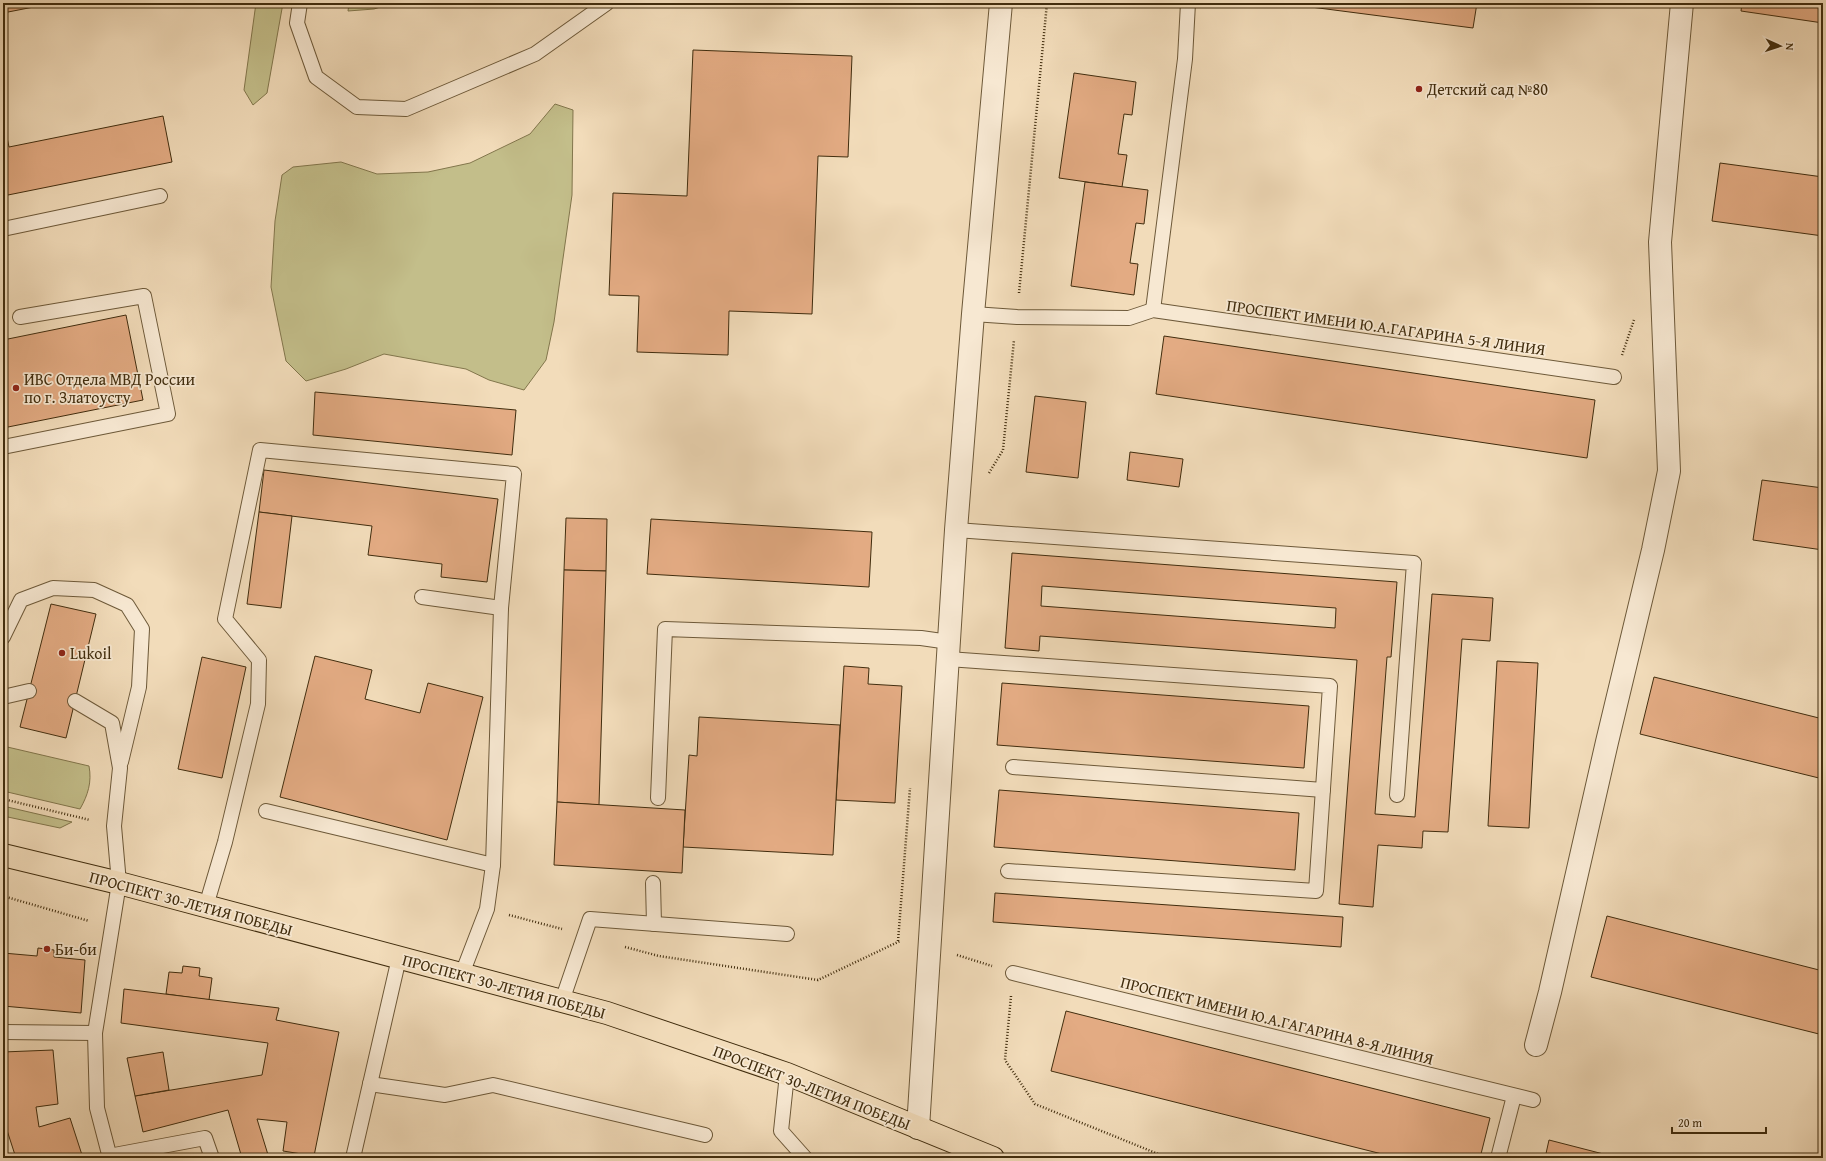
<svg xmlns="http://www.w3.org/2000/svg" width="1826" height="1161" font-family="'Gentium Book Plus',serif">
  <rect width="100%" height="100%" fill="#f2dcba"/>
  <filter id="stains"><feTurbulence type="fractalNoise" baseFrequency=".005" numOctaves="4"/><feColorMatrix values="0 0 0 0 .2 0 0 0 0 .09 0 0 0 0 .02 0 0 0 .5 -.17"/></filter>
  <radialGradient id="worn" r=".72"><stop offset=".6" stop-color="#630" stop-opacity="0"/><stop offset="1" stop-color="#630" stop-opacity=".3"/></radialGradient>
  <!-- green -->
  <g fill="#c3be8a" stroke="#82764c">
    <path d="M256,3H283L267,93L253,105L244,90Z"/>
    <path d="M349,3H393L374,9L348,11Z"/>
    <path d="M555,104L573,110L572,195L554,322L546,360L524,390L489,380L466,369L384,354L346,369L306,381L286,361L271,287L275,221L282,175L293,167L341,162L377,174L428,172L470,163L530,134Z"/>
    <path d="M3,746L89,766C92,782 88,795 80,809L3,791Z"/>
    <path d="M3,806L72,822L60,828L3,816Z"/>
  </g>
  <!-- building -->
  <g fill="#e3ab83" stroke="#412d0e" fill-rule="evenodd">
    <path d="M3,3H54L3,13Z"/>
    <path d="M1280,3H1477L1473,28Z"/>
    <path d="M1742,3H1823V23L1741,11Z"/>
    <path d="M693,50L852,56L848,157L818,156L812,314L729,311L728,355L637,352L639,296L609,295L613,193L687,196Z"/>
    <path d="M1074,73L1136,82L1132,115L1124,114L1118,154L1127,155L1122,187L1059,178Z"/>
    <path d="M163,116L172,162L3,196V118L9,147Z"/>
    <path d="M1720,163L1823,177V236L1712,221Z"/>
    <path d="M1085,182L1148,190L1144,224L1136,223L1130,263L1138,264L1134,295L1071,286Z"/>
    <path d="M126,315L143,400L3,428V340Z"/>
    <path d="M1164,336L1595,400L1587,458L1156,394Z"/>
    <path d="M315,392L516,410L512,455L313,435Z"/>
    <path d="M1035,396L1086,402L1078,478L1026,472Z"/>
    <path d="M1130,452L1183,459L1179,487L1127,480Z"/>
    <path d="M264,470L498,499L487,582L441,577L442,564L368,555L372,526L259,512Z"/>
    <path d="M1762,480L1823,488V550L1753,540Z"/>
    <path d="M259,512L292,516L281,608L247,604Z"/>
    <path d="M566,518L607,519L606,571L564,570Z"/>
    <path d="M651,519L872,532L869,587L647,574Z"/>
    <path d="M1012,553L1397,582L1391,657H1387L1375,814L1415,817L1432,594L1493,598L1490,641L1462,639L1448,832L1423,831L1422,848L1378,845L1373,907L1339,904L1357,660L1040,636L1039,651L1005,648ZM1042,586L1336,608L1335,628L1041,606Z"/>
    <path d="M564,570L606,571L599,805L557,802Z"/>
    <path d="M51,604L96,614L66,738L20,727Z"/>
    <path d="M315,656L372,670L365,699L420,713L428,683L483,697L447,840L280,797Z"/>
    <path d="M202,657L246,667L222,778L178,769Z"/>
    <path d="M1497,661L1538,663L1529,828L1488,826Z"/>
    <path d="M844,666L869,668L868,684L902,686L895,803L836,800Z"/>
    <path d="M1654,677L1823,719V779L1640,734Z"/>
    <path d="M1002,683L1309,706L1304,768L997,745Z"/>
    <path d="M699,717L840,725L833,855L683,847L689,755L697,756Z"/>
    <path d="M999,790L1299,813L1295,870L994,847Z"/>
    <path d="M557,802L685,810L682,873L554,865Z"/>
    <path d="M995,893L1343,917L1341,947L993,922Z"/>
    <path d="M1607,916L1823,971V1035L1591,977Z"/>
    <path d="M38,948L54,950V957L85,960L81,1013L3,1006V953L37,956Z"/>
    <path d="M183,966L200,968L199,976L212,978L209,1000L166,994L169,972L182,973Z"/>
    <path d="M124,989L279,1008L276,1020L339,1032L314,1156L283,1151L287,1122L257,1119L269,1158H242L228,1110L143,1132L135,1096L262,1075L268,1043L121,1023Z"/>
    <path d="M1066,1011L1490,1118L1480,1158H1398L1051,1071Z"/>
    <path d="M53,1050L58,1104L36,1107L39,1127L70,1118L83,1158H16L3,1118V1052Z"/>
    <path d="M163,1052L169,1090L135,1096L127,1058Z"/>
    <path d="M1549,1140L1619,1158H1545Z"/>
  </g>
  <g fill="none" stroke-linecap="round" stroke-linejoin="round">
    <defs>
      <g id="service">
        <path d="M300,3L297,23L316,77L357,107L406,109L535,54L607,3"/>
        <path d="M3,229L160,196"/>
        <path d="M1153,310L1185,59L1188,3"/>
        <path d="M973,314L1017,317L1129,318L1153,310L1614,377"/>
        <path d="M3,447L168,414L144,296L20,317"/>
        <path d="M956,530L1414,563L1397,795"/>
        <path d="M422,597L501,608"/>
        <path d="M3,637L21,600L53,588L94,590L127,605L142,629L139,687L121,762"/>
        <path d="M948,659L1330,686L1316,891L1008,871"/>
        <path d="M3,697L29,691"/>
        <path d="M75,701L112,723L120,768L114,826L119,883L95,1033L97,1108L110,1158"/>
        <path d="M1013,767L1323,790"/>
        <path d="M658,798L665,629L921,638L949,642"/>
        <path d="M266,811L493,865"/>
        <path d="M653,883L654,924"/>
        <path d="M206,906L225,842L258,704L259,660L225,619L260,450L514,474L501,608L493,865L487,909L462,974"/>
        <path d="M1013,973L1533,1100"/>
        <path d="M562,1001L590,919L787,934"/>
        <path d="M3,1032L95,1033"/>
        <path d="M787,1074L781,1131L805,1158"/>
        <path d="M370,1084L445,1095L493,1085L705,1135"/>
        <path d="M109,1156L205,1138L212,1158"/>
        <path d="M353,1158L399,958"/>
        <path d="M1498,1158L1514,1096"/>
      </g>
      <path id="minor" d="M1536,1045L1550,992L1607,742L1653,550L1669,471L1660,242L1682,3"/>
      <path id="tertiary" d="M918,1128L956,530L973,314L1001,3"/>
      <path id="primary" d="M3,855L119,883L607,1013L787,1074L993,1158"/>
    </defs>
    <!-- service casing -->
    <use href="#service" stroke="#6d5939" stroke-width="16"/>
    <!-- minor casing -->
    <use href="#minor" stroke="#6d5939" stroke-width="24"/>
    <!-- tertiary casing -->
    <use href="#tertiary" stroke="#6d5939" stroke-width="24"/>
    <!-- primary casing -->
    <use href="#primary" stroke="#412d0e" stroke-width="24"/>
    <!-- path -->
    <g stroke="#412d0e" stroke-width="2.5" stroke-dasharray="1 2" stroke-linecap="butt">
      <path d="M1019,293L1047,3"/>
      <path d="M1622,355L1634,320"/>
      <path d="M989,473L1003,450L1014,340"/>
      <path d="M3,799L90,820"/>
      <path d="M3,896L89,921"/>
      <path d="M509,915L562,929"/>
      <path d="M898,941L910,788"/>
      <path d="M625,947L659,956L818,980L900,941"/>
      <path d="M957,955L992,966"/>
      <path d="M1011,996L1005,1060L1035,1104L1168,1158"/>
    </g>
    <!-- service -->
    <use href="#service" stroke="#f7e8d2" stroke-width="14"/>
    <!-- minor -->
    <use href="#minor" stroke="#f7e8d2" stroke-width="22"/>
    <!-- tertiary -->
    <use href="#tertiary" stroke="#f7e8d2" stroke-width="22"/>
    <!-- primary -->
    <use href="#primary" stroke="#f2dcba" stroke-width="22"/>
  </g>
  <!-- markers -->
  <g fill="#8f2418" stroke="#f7e8d2" stroke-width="1.5">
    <circle cx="1419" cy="89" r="4"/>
    <circle cx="16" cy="388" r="4"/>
    <circle cx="62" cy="653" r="4"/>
    <circle cx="47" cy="949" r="4"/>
  </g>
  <g text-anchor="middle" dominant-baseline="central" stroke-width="3.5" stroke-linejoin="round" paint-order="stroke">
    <!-- poi labels -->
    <g font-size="16" fill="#412d0e" stroke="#f7e8d2" text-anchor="start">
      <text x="1427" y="89">Детский сад №80</text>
      <text x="24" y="379">ИВС Отдела МВД России<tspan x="24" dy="18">по г. Златоусту</tspan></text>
      <text x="70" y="653">Lukoil</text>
      <text x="55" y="949">Би-би</text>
    </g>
    <!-- street labels -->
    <g font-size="16" fill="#412d0e" stroke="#f7e8d2">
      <text transform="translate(1386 327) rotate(8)">ПРОСПЕКТ ИМЕНИ Ю.А.ГАГАРИНА 5-Я ЛИНИЯ</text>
      <text transform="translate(191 903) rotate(15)">ПРОСПЕКТ 30-ЛЕТИЯ ПОБЕДЫ</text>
      <text transform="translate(504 986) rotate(15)">ПРОСПЕКТ 30-ЛЕТИЯ ПОБЕДЫ</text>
      <text transform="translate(1277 1020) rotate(14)">ПРОСПЕКТ ИМЕНИ Ю.А.ГАГАРИНА 8-Я ЛИНИЯ</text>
      <text transform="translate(812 1087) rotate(21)">ПРОСПЕКТ 30-ЛЕТИЯ ПОБЕДЫ</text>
    </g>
  </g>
  <!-- margin -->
  <rect width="1826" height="1161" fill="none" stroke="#f2dcba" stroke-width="16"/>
  <rect x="4" y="4" width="1818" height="1153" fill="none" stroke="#412d0e" stroke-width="2"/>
  <rect x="8" y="8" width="1810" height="1145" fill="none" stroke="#412d0e"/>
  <!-- north arrow -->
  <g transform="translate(1780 46) rotate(93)" stroke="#f7e8d2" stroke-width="3" paint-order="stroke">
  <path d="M0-3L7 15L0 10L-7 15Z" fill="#412d0e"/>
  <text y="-6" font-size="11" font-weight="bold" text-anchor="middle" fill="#412d0e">N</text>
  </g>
  <!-- scale -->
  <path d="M1672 1127v6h94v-6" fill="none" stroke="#412d0e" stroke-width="2"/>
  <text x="1678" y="1127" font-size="12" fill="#412d0e" stroke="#f7e8d2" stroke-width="3" paint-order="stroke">20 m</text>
  <rect width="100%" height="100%" filter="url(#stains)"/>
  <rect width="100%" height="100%" fill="url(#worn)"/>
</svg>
